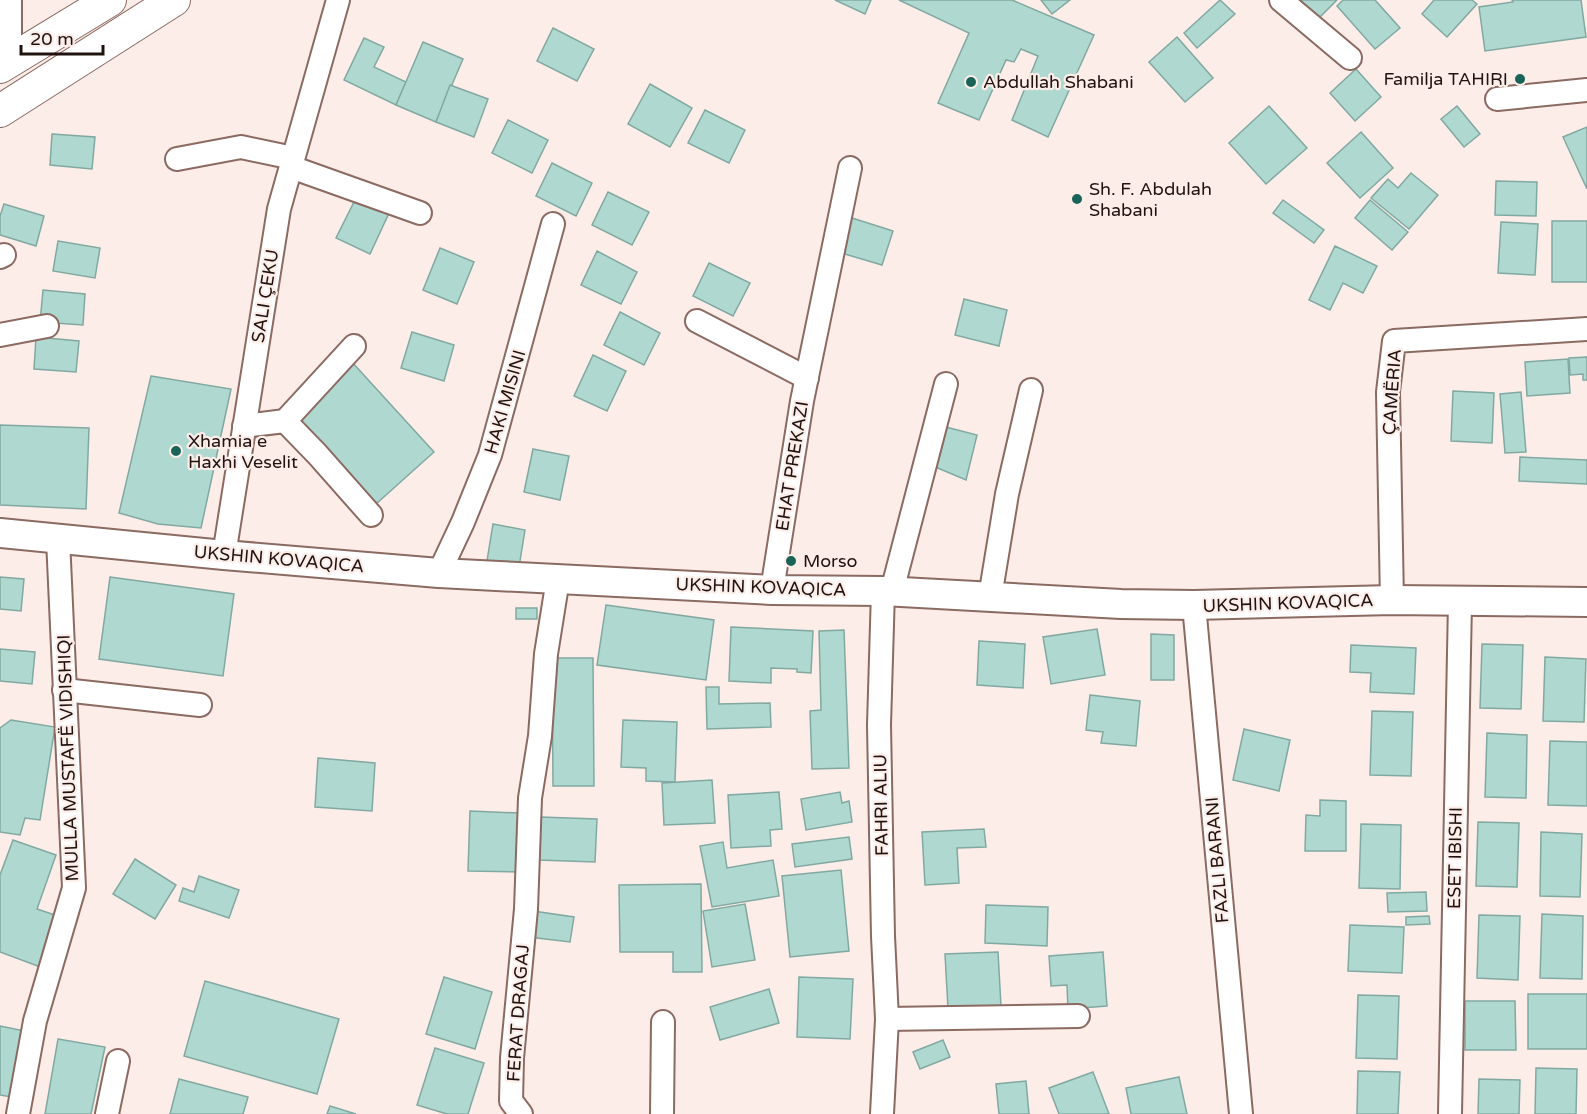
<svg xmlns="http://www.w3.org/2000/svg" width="1587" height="1114" font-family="'Varela Round',sans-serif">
  <rect width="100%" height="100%" fill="#fcede9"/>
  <!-- building -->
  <g fill="#afd8d0" stroke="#81a9a1" stroke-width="1.5">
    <path d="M835,0H871L865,14Z"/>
    <path d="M899,0H1012L1094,35L1048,137L1012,120L1038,56L1021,49L1014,62L1006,60L979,120L938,103L969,33Z"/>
    <path d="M1041,0H1070L1052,14Z"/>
    <path d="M1220,0L1235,14L1197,48L1184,33Z"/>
    <path d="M1300,0H1337L1319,18Z"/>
    <path d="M1343,0H1375L1400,28L1375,49L1337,6Z"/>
    <path d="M1434,0H1472L1477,4L1447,37L1422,14Z"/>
    <path d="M1512,0H1581L1586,37L1485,51L1479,7L1513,2Z"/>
    <path d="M553,28L594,49L577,81L537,61Z"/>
    <path d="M1177,37L1213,78L1185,102L1149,62Z"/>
    <path d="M364,38L384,47L374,67L406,82L396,105L344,80Z"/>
    <path d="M423,42L463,59L436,122L396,105Z"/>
    <path d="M1356,69L1381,97L1355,121L1330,93Z"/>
    <path d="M650,84L692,108L670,147L628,124Z"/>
    <path d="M450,85L488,99L474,137L436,122Z"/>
    <path d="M1269,106L1307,148L1266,184L1229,143Z"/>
    <path d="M1457,106L1480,134L1464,147L1441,119Z"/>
    <path d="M705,110L745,130L729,163L688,143Z"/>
    <path d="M508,120L548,140L532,173L492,153Z"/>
    <path d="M1587,127V189L1563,137Z"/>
    <path d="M1361,132L1393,168L1360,198L1327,163Z"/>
    <path d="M52,134L95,137L92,169L50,165Z"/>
    <path d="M552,163L592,183L576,216L536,196Z"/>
    <path d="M1411,173L1438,195L1409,229L1371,198L1388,179L1398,188Z"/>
    <path d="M1496,181L1537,182L1536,216L1495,215Z"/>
    <path d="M608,192L649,212L632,245L592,225Z"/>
    <path d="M356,198L389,213L370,254L336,238Z"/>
    <path d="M1283,200L1324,230L1314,243L1273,213Z"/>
    <path d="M1370,200L1408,232L1392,250L1355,218Z"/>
    <path d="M4,204L44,216L36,246L0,235V216Z"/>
    <path d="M849,217L893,231L882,265L838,252Z"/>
    <rect x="1552" y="221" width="35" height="61"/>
    <path d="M1501,222L1538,224L1535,275L1498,273Z"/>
    <path d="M58,241L100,248L95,278L53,271Z"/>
    <path d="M1335,246L1377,266L1363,293L1343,283L1330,310L1309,300Z"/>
    <path d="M440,248L474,262L457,304L423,290Z"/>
    <path d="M597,251L637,272L621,304L581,285Z"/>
    <path d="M709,263L750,283L733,316L693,296Z"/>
    <path d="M43,290L85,294L83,325L40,322Z"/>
    <path d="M964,299L1007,310L999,346L955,335Z"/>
    <path d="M620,312L660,333L644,365L604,345Z"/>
    <path d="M412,332L454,345L444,381L401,368Z"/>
    <path d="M36,337L79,341L76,372L34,369Z"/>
    <path d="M593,355L626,371L607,411L574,396Z"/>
    <path d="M1587,357V380H1583V374L1570,375L1569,358Z"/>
    <path d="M1568,359L1570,393L1527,396L1525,362Z"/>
    <path d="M351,361L434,452L376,504L294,413Z"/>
    <path d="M151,376L231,389L201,528L158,524L119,513Z"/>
    <path d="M1453,391L1494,393L1492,443L1451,441Z"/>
    <path d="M1521,392L1526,452L1505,453L1500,394Z"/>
    <path d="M0,425L89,428L86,509L0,505Z"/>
    <path d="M942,426L977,435L966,480L933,466Z"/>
    <path d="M533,449L569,456L560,500L524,492Z"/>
    <path d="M1520,457L1587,460V484L1519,481Z"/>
    <path d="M493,524L525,530L518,573L486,567Z"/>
    <path d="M0,577L24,579L21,611L0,609Z"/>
    <path d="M110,577L234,594L223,676L99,659Z"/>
    <path d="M606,605L714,620L706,680L597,665Z"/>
    <rect x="516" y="608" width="21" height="11"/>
    <path d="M731,627L813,631L811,673L797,672V669L771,668V683L729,681Z"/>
    <path d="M1097,629L1105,675L1051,684L1043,637Z"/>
    <path d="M844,630L849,768L812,769L810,711L821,710L819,631Z"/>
    <path d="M1151,634L1174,635V680H1151Z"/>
    <path d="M979,641L1025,644L1023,688L977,685Z"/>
    <path d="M1482,644L1523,645L1521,709L1480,708Z"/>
    <path d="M1351,645L1416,648L1414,694L1370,692L1371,673L1350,672Z"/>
    <path d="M0,649L35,652L32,684L0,681Z"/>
    <path d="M1545,657L1586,659L1584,722L1543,721Z"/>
    <path d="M552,658H593L594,786H553Z"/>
    <path d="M706,687H719V704L770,703L771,727L707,729Z"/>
    <path d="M1090,695L1140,701L1136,746L1101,743L1103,732L1086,730Z"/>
    <path d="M1372,711L1413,712L1411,776L1370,775Z"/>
    <path d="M11,720L55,727L40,820L25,818L20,835L0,832V728Z"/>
    <path d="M623,720L677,722L675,782L646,781V768L621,767Z"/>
    <path d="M1244,729L1290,740L1279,791L1233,780Z"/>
    <path d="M1487,733L1527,735L1526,798L1485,797Z"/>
    <path d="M1550,741L1587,742V806L1548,805Z"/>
    <path d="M318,758L375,763L372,811L315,807Z"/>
    <path d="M712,780L715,823L664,825L662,783Z"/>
    <path d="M779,792L782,829L770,830L771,846L731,848L728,795Z"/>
    <path d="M840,792L842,803L849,801L852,822L806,830L801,799Z"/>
    <path d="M1320,800L1346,801V851H1305L1306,815L1320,816Z"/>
    <path d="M470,811L519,813L517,872L468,871Z"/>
    <path d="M540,817L597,819L595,862L539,860Z"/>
    <path d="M1478,822L1519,823L1517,887L1476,886Z"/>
    <path d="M1361,824L1401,825L1400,889L1359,888Z"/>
    <path d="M984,829L986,847L957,848L959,883L925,885L922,832Z"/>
    <path d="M1541,832L1582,834L1580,897L1540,896Z"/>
    <path d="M849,837L852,859L795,867L792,844Z"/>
    <path d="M13,840L56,855L37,909L61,917L43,968L0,952V875Z"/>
    <path d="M723,842L727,868L773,860L779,896L712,907L700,846Z"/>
    <path d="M135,859L176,885L155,919L113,894Z"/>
    <path d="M841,870L849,951L790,957L782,876Z"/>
    <path d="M199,876L239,890L229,918L179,901L183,888L194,892Z"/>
    <path d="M701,884L702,972H673V952H620L619,885Z"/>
    <path d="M1426,892L1427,911L1388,912L1387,893Z"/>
    <path d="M745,904L755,960L712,967L703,911Z"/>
    <path d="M986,905L1048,907L1047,946L985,943Z"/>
    <path d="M533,911L574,917L570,942L529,937Z"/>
    <path d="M1542,914L1583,916L1582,979L1540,978Z"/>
    <path d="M1479,915L1520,916L1518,980L1477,978Z"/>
    <path d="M1429,916L1430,924L1406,925V917Z"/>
    <path d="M1350,925L1404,927L1402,973L1348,971Z"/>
    <path d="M998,952L1001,1006L948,1009L945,954Z"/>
    <path d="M1103,952L1107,1006L1068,1009L1067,985L1051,986L1049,956Z"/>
    <path d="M444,977L492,992L475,1049L426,1034Z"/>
    <path d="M799,977L853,979L850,1039L797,1037Z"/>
    <path d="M205,981L339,1019L317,1094L184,1056Z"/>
    <path d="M769,989L779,1023L720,1040L710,1007Z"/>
    <rect x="1528" y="994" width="59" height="55"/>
    <path d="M1358,995L1399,996L1397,1059L1356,1058Z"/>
    <path d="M1465,1001H1515L1516,1050H1465Z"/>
    <path d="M0,1026L25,1031L11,1097L0,1095Z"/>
    <path d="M58,1039L105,1047L91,1114H45Z"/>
    <path d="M943,1040L950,1057L920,1069L913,1052Z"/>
    <path d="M435,1048L484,1063L468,1114H447L417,1105Z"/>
    <path d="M1536,1068L1577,1069L1576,1114H1535Z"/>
    <path d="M1358,1071L1400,1072L1398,1114H1357Z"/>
    <path d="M1093,1072L1109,1114H1059L1049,1088Z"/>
    <path d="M1179,1077L1187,1114H1131L1126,1088Z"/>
    <path d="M179,1079L248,1097L243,1114H170Z"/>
    <path d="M1479,1079L1520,1080L1519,1114H1478Z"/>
    <path d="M1026,1081L1029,1114H999L996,1084Z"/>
    <path d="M330,1106L356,1114H327Z"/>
  </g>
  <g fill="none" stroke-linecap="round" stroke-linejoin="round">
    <defs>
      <g id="minor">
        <path d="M10,0V60"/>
        <path d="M1281,0L1350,58"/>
        <path d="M1497,99L1587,90"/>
        <path d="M177,159L241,147L293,158"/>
        <path d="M291,167L420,213"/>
        <path d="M0,257L4,255"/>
        <path d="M697,321L807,378"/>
        <path d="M0,335L47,326"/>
        <path d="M285,421L354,346"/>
        <path d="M244,426L285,421L317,454L371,515"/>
        <path d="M224,555L279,209L338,0"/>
        <path d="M439,573L463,522L490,455L553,224"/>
        <path d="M772,590L802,401L850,168"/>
        <path d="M892,591L946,384"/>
        <path d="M990,597L1007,494L1031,390"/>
        <path d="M1392,600L1388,392L1394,341L1587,329"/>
        <path d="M1194,605L1241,1114"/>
        <path d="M64,690L200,705"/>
        <path d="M887,1019L1078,1016"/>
        <path d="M18,1114L35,1021L74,888L58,539"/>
        <path d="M107,1114L118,1061"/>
        <path d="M521,1114L511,1101L512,1058L526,909L530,798L540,736L546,654L558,579"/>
        <path d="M662,1114L663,1022"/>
        <path d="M882,1114L887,1019L883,936L879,725L883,591"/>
        <path d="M1450,1114L1460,602"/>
      </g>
      <path id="tertiary" d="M0,533L224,555L439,573L772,590L883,591L1121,604L1194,605L1392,600L1587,602"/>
      <g id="secondary">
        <path d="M0,67L110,0"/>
        <path d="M0,111L174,0"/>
      </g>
    </defs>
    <!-- minor casing -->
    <use href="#minor" stroke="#8b6a61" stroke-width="26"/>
    <!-- tertiary casing -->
    <use href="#tertiary" stroke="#8b6a61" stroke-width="32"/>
    <!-- secondary casing -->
    <use href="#secondary" stroke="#8b6a61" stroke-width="34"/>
    <!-- minor -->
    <use href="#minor" stroke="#fff" stroke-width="22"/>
    <!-- tertiary -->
    <use href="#tertiary" stroke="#fff" stroke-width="28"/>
    <!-- secondary -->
    <use href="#secondary" stroke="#fff" stroke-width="32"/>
  </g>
  <!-- markers -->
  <g fill="#1a6359" stroke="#fcede9" stroke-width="2">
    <circle cx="1520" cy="79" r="6"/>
    <circle cx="971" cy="82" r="6"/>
    <circle cx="1077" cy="199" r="6"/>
    <circle cx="176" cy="451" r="6"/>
    <circle cx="791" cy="561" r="6"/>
  </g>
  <g text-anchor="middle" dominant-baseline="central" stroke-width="4.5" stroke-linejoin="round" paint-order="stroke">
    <!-- poi labels -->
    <g font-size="18" fill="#1f120f" stroke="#fcede9" text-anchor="start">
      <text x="1508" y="79" text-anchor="end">Familja TAHIRI</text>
      <text x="983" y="82">Abdullah Shabani</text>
      <text x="1089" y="189">Sh. F. Abdulah<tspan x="1089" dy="21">Shabani</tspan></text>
      <text x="188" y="441">Xhamia e<tspan x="188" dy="21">Haxhi Veselit</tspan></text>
      <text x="803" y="561">Morso</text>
    </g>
    <!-- street labels -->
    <g font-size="18" fill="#1f120f" stroke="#fcede9">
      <text transform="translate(265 296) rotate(-81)">SALI ÇEKU</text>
      <text transform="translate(1392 392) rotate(-86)">ÇAMËRIA</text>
      <text transform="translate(505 402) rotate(-74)">HAKI MISINI</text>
      <text transform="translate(792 466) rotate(-81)">EHAT PREKAZI</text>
      <text transform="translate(279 559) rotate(5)">UKSHIN KOVAQICA</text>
      <text transform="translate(761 587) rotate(2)">UKSHIN KOVAQICA</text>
      <text transform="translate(1288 603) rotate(-2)">UKSHIN KOVAQICA</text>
      <text transform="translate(68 758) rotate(-92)">MULLA MUSTAFË VIDISHIQI</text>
      <text transform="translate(881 805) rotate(-91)">FAHRI ALIU</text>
      <text transform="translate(1455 858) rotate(-89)">ESET IBISHI</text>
      <text transform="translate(1217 860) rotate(-95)">FAZLI BARANI</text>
      <text transform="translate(518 1013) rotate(-86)">FERAT DRAGAJ</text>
    </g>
  </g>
  <!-- scale -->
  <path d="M21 45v9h82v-9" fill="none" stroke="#1f120f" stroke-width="3"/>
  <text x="30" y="45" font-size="18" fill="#1f120f" stroke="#fcede9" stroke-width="4.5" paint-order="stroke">20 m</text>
</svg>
